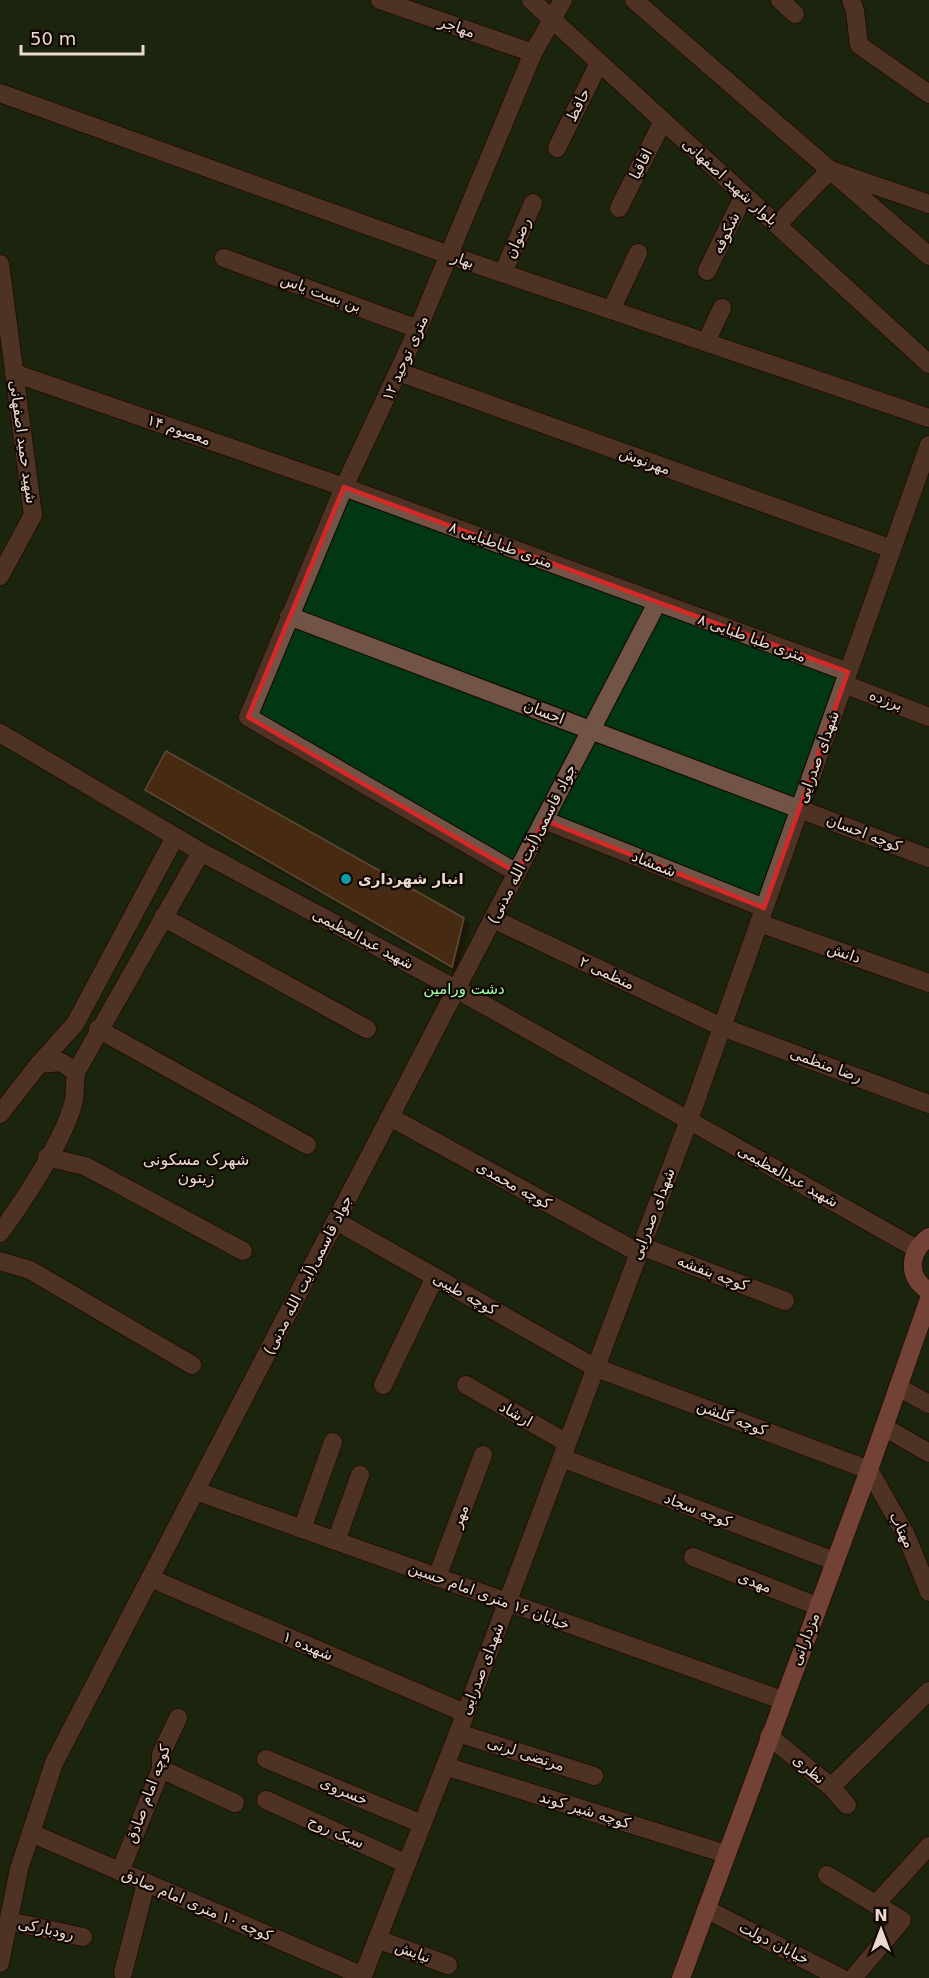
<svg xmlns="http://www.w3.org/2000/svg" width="929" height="1978" font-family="'DejaVu Sans','Noto Naskh Arabic',sans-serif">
  <defs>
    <filter id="shadow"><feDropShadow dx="5" dy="5" stdDeviation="1.5" flood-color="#0009"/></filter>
  </defs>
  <rect width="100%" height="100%" fill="#31180a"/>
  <!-- green -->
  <rect fill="#013712" x="0" y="0" width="929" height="1978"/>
  <!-- building -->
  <path fill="#61431c" stroke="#988268" stroke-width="1.5" filter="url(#shadow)" d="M166,751L464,918L452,967L145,790Z"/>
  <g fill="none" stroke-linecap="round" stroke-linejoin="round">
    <defs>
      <g id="minor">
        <path d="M380,0L533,53"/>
        <path d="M531,0L929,364"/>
        <path d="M634,0L929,256"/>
        <path d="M780,0L795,14"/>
        <path d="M851,0L855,11L859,45L929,94"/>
        <path d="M0,93L449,255L929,418"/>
        <path d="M557,148L599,63"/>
        <path d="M619,208L663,121"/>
        <path d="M777,225L830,170L929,204"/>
        <path d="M224,258L418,329"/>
        <path d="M0,264L33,515L0,576"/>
        <path d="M707,271L744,195"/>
        <path d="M503,273L533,203"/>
        <path d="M611,310L638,253"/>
        <path d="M706,342L722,308"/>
        <path d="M399,372L892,549"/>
        <path d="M14,373L344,487L848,672"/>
        <path d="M289,616L929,858"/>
        <path d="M844,684L929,717"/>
        <path d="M0,733L201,852L456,989L917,1249"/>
        <path d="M544,820L764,908"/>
        <path d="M517,873L248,717L344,487L418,329L533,53L563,0"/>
        <path d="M163,917L367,1029"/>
        <path d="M493,919L722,1027L929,1104"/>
        <path d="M759,923L929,983"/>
        <path d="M98,1029L307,1145"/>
        <path d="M39,1064L75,1024L175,837"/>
        <path d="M76,1072L201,852"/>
        <path d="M0,1114L39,1064L61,1062L76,1072C75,1081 75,1091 74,1100C66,1137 23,1202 0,1233"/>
        <path d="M390,1117L639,1253"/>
        <path d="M47,1157L85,1166L243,1251"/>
        <path d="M336,1221L594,1367L869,1470L906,1535L929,1592"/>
        <path d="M641,1246L785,1301"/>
        <path d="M0,1261L30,1270L192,1365"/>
        <path d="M383,1385L435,1277"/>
        <path d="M466,1385L567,1443"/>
        <path d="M898,1387L929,1404"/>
        <path d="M884,1427L929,1453"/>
        <path d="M562,1458L834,1561"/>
        <path d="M196,1491L782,1700"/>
        <path d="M302,1529L333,1442"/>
        <path d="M336,1541L360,1475"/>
        <path d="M693,1557L817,1606"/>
        <path d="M437,1577L483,1455"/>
        <path d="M150,1578L465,1713"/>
        <path d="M458,1733L594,1776"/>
        <path d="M769,1736L831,1787L847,1805"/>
        <path d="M266,1759L422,1824"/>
        <path d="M445,1766L726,1854"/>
        <path d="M161,1769L235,1803"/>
        <path d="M831,1787L929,1691"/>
        <path d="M266,1800L407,1864"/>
        <path d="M31,1833L363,1976"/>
        <path d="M120,1872L161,1769V1754L178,1718"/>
        <path d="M827,1875L902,1920L853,1978"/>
        <path d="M876,1904L929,1846"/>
        <path d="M706,1909L841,1978"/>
        <path d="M8,1921L83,1937"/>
        <path d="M377,1939L448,1965"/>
        <path d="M0,1963L19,1869L54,1763L657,603"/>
        <path d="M123,1973L146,1883"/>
        <path d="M362,1978L460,1728L689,1120L929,445"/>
      </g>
      <g id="major">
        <path d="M929,1237C909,1252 906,1277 929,1291"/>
        <path d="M681,1978L869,1470L929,1299"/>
      </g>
    </defs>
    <!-- minor casing -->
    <use href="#minor" stroke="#170300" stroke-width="20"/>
    <!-- major casing -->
    <use href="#major" stroke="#170300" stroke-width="20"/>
    <!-- minor -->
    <use href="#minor" stroke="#715445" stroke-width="18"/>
    <!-- major -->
    <use href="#major" stroke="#c1766d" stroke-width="18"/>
  </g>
  <!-- marked area -->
  <path d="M0 0H929V1978H0ZM344,487L848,672L764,908L544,820L517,873L248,717Z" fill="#31180a" fill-opacity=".55" fill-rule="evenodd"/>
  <path fill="none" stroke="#d62828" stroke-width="4.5" stroke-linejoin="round" d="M344,487L848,672L764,908L544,820L517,873L248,717Z"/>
  <!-- markers -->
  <circle fill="#0f9aa8" stroke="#110703" stroke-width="2" cx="346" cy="879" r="6"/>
  <g text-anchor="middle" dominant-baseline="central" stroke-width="4.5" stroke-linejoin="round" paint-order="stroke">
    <!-- street labels -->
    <g font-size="15" fill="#ead9d0" stroke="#110703">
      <text transform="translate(457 27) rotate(19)">مهاجر</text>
      <text transform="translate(578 105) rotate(-64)">حافظ</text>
      <text transform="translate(641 164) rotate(-63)">اقاقیا</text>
      <text transform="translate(730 182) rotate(42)">بلوار شهید اصفهانی</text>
      <text transform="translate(726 233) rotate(-64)">شکوفه</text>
      <text transform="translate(518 238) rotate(-66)">رضوان</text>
      <text transform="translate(463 260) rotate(19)">بهار</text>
      <text transform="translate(321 293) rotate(20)">بن بست یاس</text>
      <text transform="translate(405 358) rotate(-66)">۱۲ متری توحید</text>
      <text transform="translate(179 430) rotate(19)">۱۴ معصوم</text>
      <text transform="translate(23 442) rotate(82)">شهید حمید اصفهانی</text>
      <text transform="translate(645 461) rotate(20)">مهرنوش</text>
      <text transform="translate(501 545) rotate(20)">۸ متری طباطبایی</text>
      <text transform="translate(752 638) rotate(20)">۸ متری طبا طبایی</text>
      <text transform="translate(886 700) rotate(21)">برزده</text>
      <text transform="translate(544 712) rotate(21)">احسان</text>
      <text transform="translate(818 757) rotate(-70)">شهدای صدرایی</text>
      <text transform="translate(864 833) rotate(21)">کوچه احسان</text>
      <text transform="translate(532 844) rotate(-63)">جواد قاسمی(آیت الله مدنی)</text>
      <text transform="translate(654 864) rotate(22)">شمشاد</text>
      <text transform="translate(363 939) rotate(28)">شهید عبدالعظیمی</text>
      <text transform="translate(844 953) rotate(19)">دانش</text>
      <text transform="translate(607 973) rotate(25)">منظمی ۲</text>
      <text transform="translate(826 1065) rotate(20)">رضا منظمی</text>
      <text transform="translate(788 1176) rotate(29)">شهید عبدالعظیمی</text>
      <text transform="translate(514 1185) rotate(29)">کوچه محمدی</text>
      <text transform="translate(653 1214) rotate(-69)">شهدای صدرایی</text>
      <text transform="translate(713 1273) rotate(21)">کوچه بنفشه</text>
      <text transform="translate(308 1275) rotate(-63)">جواد قاسمی(آیت الله مدنی)</text>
      <text transform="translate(465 1294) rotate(29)">کوچه طیبی</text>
      <text transform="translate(516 1414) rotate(30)">ارشاد</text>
      <text transform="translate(732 1418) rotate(21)">کوچه گلشن</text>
      <text transform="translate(698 1510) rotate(21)">کوچه سجاد</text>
      <text transform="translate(460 1516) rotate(-69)">مهر</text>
      <text transform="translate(902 1530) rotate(63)">مهتاب</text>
      <text transform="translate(755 1582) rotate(21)">مهدی</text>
      <text transform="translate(489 1596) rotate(20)">خیابان ۱۶ متری امام حسین</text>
      <text transform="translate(805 1639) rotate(-69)">مزدارانی</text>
      <text transform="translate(308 1646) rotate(23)">شهیده ۱</text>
      <text transform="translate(482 1669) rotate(-69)">شهدای صدرایی</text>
      <text transform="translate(526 1754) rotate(18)">مرتضی لرنی</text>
      <text transform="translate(809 1769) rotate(40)">نظری</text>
      <text transform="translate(344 1791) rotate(23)">خسروی</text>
      <text transform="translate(148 1794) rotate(-70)">کوچه امام صادق</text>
      <text transform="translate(585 1810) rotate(17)">کوچه شیر کوند</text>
      <text transform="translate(336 1832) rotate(24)">سبک روح</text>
      <text transform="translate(197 1905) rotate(23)">کوچه ۱۰ متری امام صادق</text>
      <text transform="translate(46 1929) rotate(12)">رودبارکی</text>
      <text transform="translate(774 1943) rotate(27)">خیابان دولت</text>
      <text transform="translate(413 1952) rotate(20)">نیایش</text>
    </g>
    <!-- poi labels -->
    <g font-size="15" font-weight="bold" fill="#ead9d0" stroke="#110703" text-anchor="start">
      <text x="358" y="879">انبار شهرداری</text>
    </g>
    <!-- park labels -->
    <g font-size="15" fill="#9effae" stroke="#110703">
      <text x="464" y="989">دشت ورامین</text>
    </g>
    <!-- neighbourhood labels -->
    <g font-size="16" fill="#ead9d0" stroke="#110703">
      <text x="196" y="1159">شهرک مسکونی<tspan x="196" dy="18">زیتون</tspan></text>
    </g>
  </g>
  <!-- north arrow -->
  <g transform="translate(881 1930)" stroke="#110703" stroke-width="4.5" paint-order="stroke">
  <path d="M0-4.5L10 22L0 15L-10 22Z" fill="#ead9d0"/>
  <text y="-9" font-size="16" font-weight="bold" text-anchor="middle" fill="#ead9d0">N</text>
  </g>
  <!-- scale -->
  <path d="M21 45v9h122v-9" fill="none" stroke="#ead9d0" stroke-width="3"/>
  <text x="30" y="45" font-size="18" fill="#ead9d0" stroke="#110703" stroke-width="4.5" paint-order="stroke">50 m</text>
</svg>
